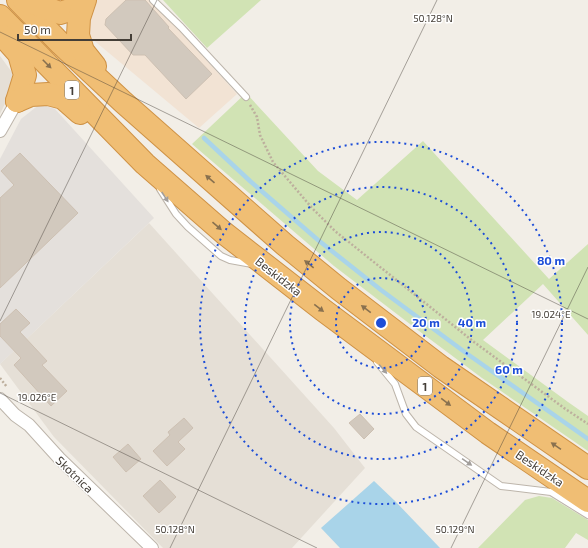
<svg xmlns="http://www.w3.org/2000/svg" width="588" height="548" font-family="'Exo 2',sans-serif">
  <rect width="100%" height="100%" fill="#f2eee7"/>
  <!-- residential -->
  <g fill="#e5dfd6">
    <path d="M0,56L17,79L0,114Z"/>
    <path d="M149,223L334,428L365,468L292,548H163L54,437L0,364Z"/>
  </g>
  <!-- commercial -->
  <path fill="#f2e3d4" d="M94,0H149L179,30L237,94L199,128L85,33Z"/>
  <!-- industrial -->
  <path fill="#e4e0dc" d="M40,104L55,109L154,218L0,364V159L21,119Z"/>
  <!-- green -->
  <g fill="#d1e3b4">
    <path d="M163,0H261L207,48Z"/>
    <path d="M246,93L318,171L357,200L423,141L549,279L588,244V335L543,284L483,340L568,402L588,416V451L482,378L423,334L334,266L192,144Z"/>
    <path d="M539,496L552,498L588,520V540L576,533L565,548H478L525,500Z"/>
  </g>
  <!-- water -->
  <path fill="#a9d4e9" d="M374,481L395,501L440,548H340L321,528Z"/>
  <g fill="none" stroke-linecap="round" stroke-linejoin="round">
    <!-- stream -->
    <path stroke="#a9d4e9" stroke-width="4.5" d="M204,138L250,181L318,240L381,290L466,353L588,439"/>
  </g>
  <!-- building -->
  <g fill="#d2c9be" stroke="#cdc0b2">
    <path d="M126,0H145L169,27L168,28L212,74L186,99L145,55H133L105,25L106,19Z"/>
    <path d="M20,153L78,213L0,288V198L14,185L1,171Z"/>
    <path d="M16,309L30,323L20,332L47,361L42,365L67,391L51,406L14,365L21,358L0,336V324Z"/>
    <path d="M360,414L374,429L364,439L349,423Z"/>
    <path d="M184,418L193,428L178,442L185,449L167,466L153,451L170,435L168,432Z"/>
    <path d="M128,444L141,459L126,472L113,457Z"/>
    <path d="M160,480L176,497L159,513L143,496Z"/>
  </g>
  <g fill="none" stroke-linecap="round" stroke-linejoin="round">
    <defs>
      <g id="lane">
        <path d="M153,0L181,27L246,97"/>
        <path d="M160,189L176,214L188,227L221,256L230,260L252,264"/>
        <path d="M377,362L395,384L406,414L416,427L501,486L551,492L588,515"/>
      </g>
      <g id="street">
        <path d="M0,131L17,101"/>
        <path d="M0,399L15,415L29,425L59,458L152,548"/>
      </g>
      <g id="highway">
        <path d="M18,0L61,44L123,102L285,245L339,289L441,367L588,468"/>
        <path d="M24,0L60,13L73,9L84,0"/>
        <path d="M85,0L79,18L78,35L83,51L95,66"/>
        <path d="M0,16L145,164L224,233L323,310L488,433L588,501"/>
        <path d="M3,36L19,54L25,75L17,101"/>
        <path d="M17,101L31,95L48,94L63,98L80,113"/>
      </g>
    </defs>
    <!-- lane casing -->
    <use href="#lane" stroke="#bdb5ab" stroke-width="8"/>
    <!-- street casing -->
    <use href="#street" stroke="#bdb5ab" stroke-width="14"/>
    <!-- highway casing -->
    <use href="#highway" stroke="#cf9245" stroke-width="24"/>
    <!-- path -->
    <g stroke="#bdaf9d" stroke-width="2.5" stroke-dasharray="2 2" stroke-linecap="butt">
      <path d="M250,105L257,117L260,135L273,162L312,208L335,231L474,342L564,408L588,424"/>
      <path d="M0,378L7,387"/>
    </g>
    <!-- lane -->
    <use href="#lane" stroke="#fff" stroke-width="6"/>
    <!-- street -->
    <use href="#street" stroke="#fff" stroke-width="12"/>
    <!-- highway -->
    <use href="#highway" stroke="#f0be74" stroke-width="22"/>
  </g>
  <!-- one-way arrows -->
  <defs><path id="oneway-solid" d="M-6-.8H1V-3.2L6.5 0L1 3.2V.8H-6Z"/></defs>
  <g fill="#89714f">
    <use href="#oneway-solid" transform="translate(47 64) rotate(45)"/>
    <use href="#oneway-solid" transform="translate(210 179) rotate(-139)"/>
    <use href="#oneway-solid" transform="translate(217 226) rotate(41)"/>
    <use href="#oneway-solid" transform="translate(309 264) rotate(-141)"/>
    <use href="#oneway-solid" transform="translate(319 308) rotate(38)"/>
    <use href="#oneway-solid" transform="translate(366 309) rotate(-143)"/>
    <use href="#oneway-solid" transform="translate(446 402) rotate(37)"/>
    <use href="#oneway-solid" transform="translate(556 446) rotate(-146)"/>
  </g>
  <g fill="#a29e9b">
    <use href="#oneway-solid" transform="translate(165 197) rotate(57)"/>
    <use href="#oneway-solid" transform="translate(383 369) rotate(49)"/>
    <use href="#oneway-solid" transform="translate(467 462) rotate(35)"/>
  </g>
  <!-- ticks -->
  <path fill="none" stroke="#443e37" stroke-width="1" stroke-opacity="0.45" d="M0,32L588,319M0,321L157,0M0,393L317,548M170,548L437,0M451,548L588,267"/>
  <!-- distance rings -->
  <g fill="none" stroke="#1d4ed8" stroke-width="2" stroke-dasharray="2 4">
    <circle cx="381" cy="323" r="45"/>
    <circle cx="381" cy="323" r="91"/>
    <circle cx="381" cy="323" r="136"/>
    <circle cx="381" cy="323" r="181"/>
  </g>
  <g text-anchor="middle" dominant-baseline="central" stroke-width="3" stroke-linejoin="round" paint-order="stroke">
    <!-- shield labels -->
    <g fill="#fff" stroke="#7c7873" stroke-width="1">
      <rect x="65" y="81" width="14" height="18" rx="3"/>
      <rect x="418" y="377" width="14" height="18" rx="3"/>
    </g>
    <g font-size="11" font-weight="bold" fill="#443e37">
      <text x="72" y="90">1</text>
      <text x="425" y="386">1</text>
    </g>
    <!-- street labels -->
    <g font-size="12" fill="#443e37" stroke="#fff">
      <text transform="translate(279 276) rotate(38)">Beskidzka</text>
      <text transform="translate(540 468) rotate(34)">Beskidzka</text>
      <text transform="translate(75 474) rotate(44)">Skotnica</text>
    </g>
  </g>
  <g font-size="10" text-anchor="middle" fill="#443e37" stroke="#fff" stroke-width="3" stroke-linejoin="round" paint-order="stroke">
    <text x="433" y="22">50.128°N</text>
    <text x="551" y="318">19.024°E</text>
    <text x="37" y="401">19.026°E</text>
    <text x="175" y="533">50.128°N</text>
    <text x="455" y="533">50.129°N</text>
  </g>
  <circle cx="381" cy="323" r="6" fill="#1d4ed8" stroke="#fff" stroke-width="2"/>
  <g font-size="12" text-anchor="middle" font-weight="bold" fill="#1d4ed8" stroke="#fff" stroke-width="3" stroke-linejoin="round" paint-order="stroke">
    <text x="551" y="265">80 m</text>
    <text x="426" y="327">20 m</text>
    <text x="472" y="327">40 m</text>
    <text x="509" y="374">60 m</text>
  </g>
  <!-- scale -->
  <path d="M18 34v6h113v-6" fill="none" stroke="#443e37" stroke-width="2"/>
  <text x="24" y="34" font-size="12" fill="#443e37" stroke="#ffffff" stroke-width="3" paint-order="stroke">50 m</text>
</svg>
